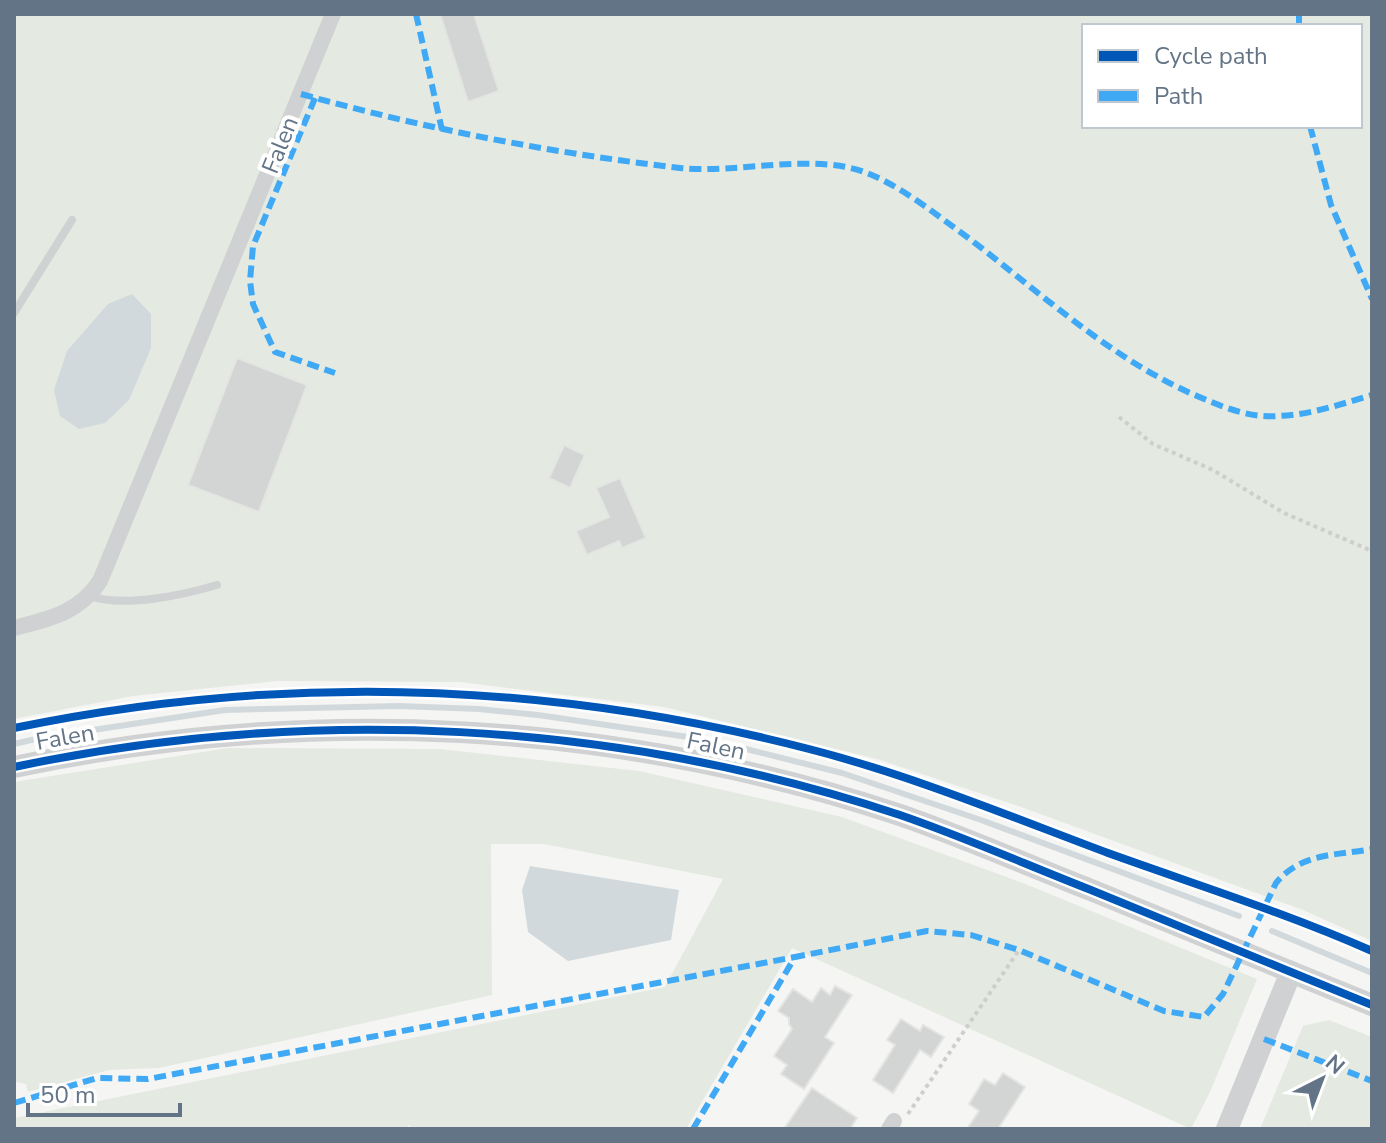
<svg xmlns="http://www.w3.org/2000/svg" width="1386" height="1143" font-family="'Nunito Sans',sans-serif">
  <rect width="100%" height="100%" fill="#f5f6f3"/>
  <!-- green -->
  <g fill="#e4e9e1" fill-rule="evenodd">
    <path d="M14,14H1372V941L1303,910L1021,807L877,759L664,707L460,682L277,681L133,696L14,719ZM1084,26H1360V126H1084Z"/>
    <path d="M228,748L440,749L639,771L842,817L1023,883L1257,979L1210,1092L1191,1129L792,948L686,1129H414L408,1125L407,1129H14V1118L665,987L723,879L544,844H491L492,995L159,1068L109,1070L28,1092L26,1084L16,1082L14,1075V782Z"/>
    <path d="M1329,1020L1372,1037V1129H1260L1303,1026Z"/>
  </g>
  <!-- water -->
  <g fill="#d2d9dd">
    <path d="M132,294L151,314V348L129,400L105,423L79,429L60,416L54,390L67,351L108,304Z"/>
    <path d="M530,866L679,890L671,940L568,961L528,932L522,890Z"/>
  </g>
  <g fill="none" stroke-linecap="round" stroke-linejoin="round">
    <!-- stream -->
    <g stroke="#d2d9dd" stroke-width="6">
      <path d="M14,744L40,738L225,710L399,706L479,709L538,715L702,739"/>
      <path d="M738,747L842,773L981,820L1239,916"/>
      <path d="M1272,931L1372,973"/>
    </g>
  </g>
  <!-- building -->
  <g fill="#d3d4d4" stroke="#e4e5e3" stroke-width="2">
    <path d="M440,14H474L499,91L468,102Z"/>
    <path d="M237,358L307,385L259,512L188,485Z"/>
    <path d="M564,445L585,455L570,488L549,478Z"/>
    <path d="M620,478L646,538L622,548L619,541L587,555L576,531L609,517L596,488Z"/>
    <path d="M835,986L852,995L825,1037L834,1043L804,1089L781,1074L787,1065L774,1056L792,1029L789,1024V1018L778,1011L793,989L812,1002L821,988L830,995Z"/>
    <path d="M901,1019L920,1031L923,1025L944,1037L931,1057L920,1050L893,1093L873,1080L895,1045L887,1040Z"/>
    <path d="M1003,1073L1025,1087L998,1129H967L979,1111L969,1104L984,1079L995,1085Z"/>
    <path d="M812,1088L857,1118L850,1129H784Z"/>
  </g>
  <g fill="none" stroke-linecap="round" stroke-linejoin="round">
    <!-- path -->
    <g stroke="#cecece" stroke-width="4" stroke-dasharray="4 4" stroke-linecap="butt">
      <path d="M1119,417L1153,444L1213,470L1284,513L1372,551"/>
      <path d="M908,1114L1019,950"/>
    </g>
    <!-- service -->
    <g stroke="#d0d1d2" stroke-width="8">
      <path d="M14,313L72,220"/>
      <path d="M90,596C124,608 183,595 217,585"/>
    </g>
    <!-- minor -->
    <g stroke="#d0d1d2" stroke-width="16">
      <path d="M14,628C49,619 79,613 100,581L333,14"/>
      <path d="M889,1129L894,1121"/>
    </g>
    <!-- tertiary -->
    <g stroke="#d0d1d2" stroke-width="22">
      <path d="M14,767C308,705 614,720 900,815C964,837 1027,865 1091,890C1184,928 1278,967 1372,1005"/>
      <path d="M1227,1129L1291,972"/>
    </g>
    <!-- quiet -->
    <g stroke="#3fa9f5" stroke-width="6" stroke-dasharray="12 6" stroke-linecap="butt">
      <path d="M416,14L442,130"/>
      <path d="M1299,14V26"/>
      <path d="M301,94C426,129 552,153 680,168C737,174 814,152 867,173C900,186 930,210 959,231C1036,288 1108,358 1197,396C1223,407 1248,418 1278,416C1310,415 1341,404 1372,395"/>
      <path d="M315,98L253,246L250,281L253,304L275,352L335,373"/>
      <path d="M1310,126L1331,205L1372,299"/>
      <path d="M1264,1039L1372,1081"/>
      <path d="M14,1103L97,1078L148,1079L795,957"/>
      <path d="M693,1129L795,957L927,931L971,935L1019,950L1164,1011L1204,1017L1223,994L1276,883C1302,852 1335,856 1372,849"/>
    </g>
    <defs>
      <g id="cycleway">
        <path d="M14,728C280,673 546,681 809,749C911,775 1009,816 1108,853C1197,885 1286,913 1372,951"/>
        <path d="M14,767C308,705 614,720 900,815C964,837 1027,865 1091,890C1184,928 1278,967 1372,1005"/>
      </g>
    </defs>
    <!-- cycleway casing -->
    <use href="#cycleway" stroke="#fff" stroke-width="13"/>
    <!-- cycleway -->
    <use href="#cycleway" stroke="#0057b8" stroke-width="8"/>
  </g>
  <g text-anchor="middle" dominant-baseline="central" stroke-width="8" stroke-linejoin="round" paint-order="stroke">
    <!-- street labels -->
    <g font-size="24" fill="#637486" stroke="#fff">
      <text transform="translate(280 145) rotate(-68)">Falen</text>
      <text transform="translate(65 737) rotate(-10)">Falen</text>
      <text transform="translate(716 746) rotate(12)">Falen</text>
    </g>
  </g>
  <!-- border -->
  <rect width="1386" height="1143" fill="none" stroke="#637486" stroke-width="32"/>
  <!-- legend -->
  <rect x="1082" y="24" width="280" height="104" fill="#ffffff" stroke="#c1c7cf" stroke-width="2"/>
  <rect x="1098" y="50" width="40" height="12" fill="#0057b8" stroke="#c1c7cf" stroke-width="2"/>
  <text x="1154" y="64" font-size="24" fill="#637486">Cycle path</text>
  <rect x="1098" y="90" width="40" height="12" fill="#3fa9f5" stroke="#c1c7cf" stroke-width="2"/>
  <text x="1154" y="104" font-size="24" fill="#637486">Path</text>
  <!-- north arrow -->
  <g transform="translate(1322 1079) rotate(42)" stroke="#ffffff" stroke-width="6" paint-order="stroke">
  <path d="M0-6L14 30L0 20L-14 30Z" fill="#637486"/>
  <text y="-12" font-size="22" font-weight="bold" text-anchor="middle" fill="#637486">N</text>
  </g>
  <!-- scale -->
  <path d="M28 1103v12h152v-12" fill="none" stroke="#637486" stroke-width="4"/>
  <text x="40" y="1103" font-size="24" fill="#637486" stroke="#ffffff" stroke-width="6" paint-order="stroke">50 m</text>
</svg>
